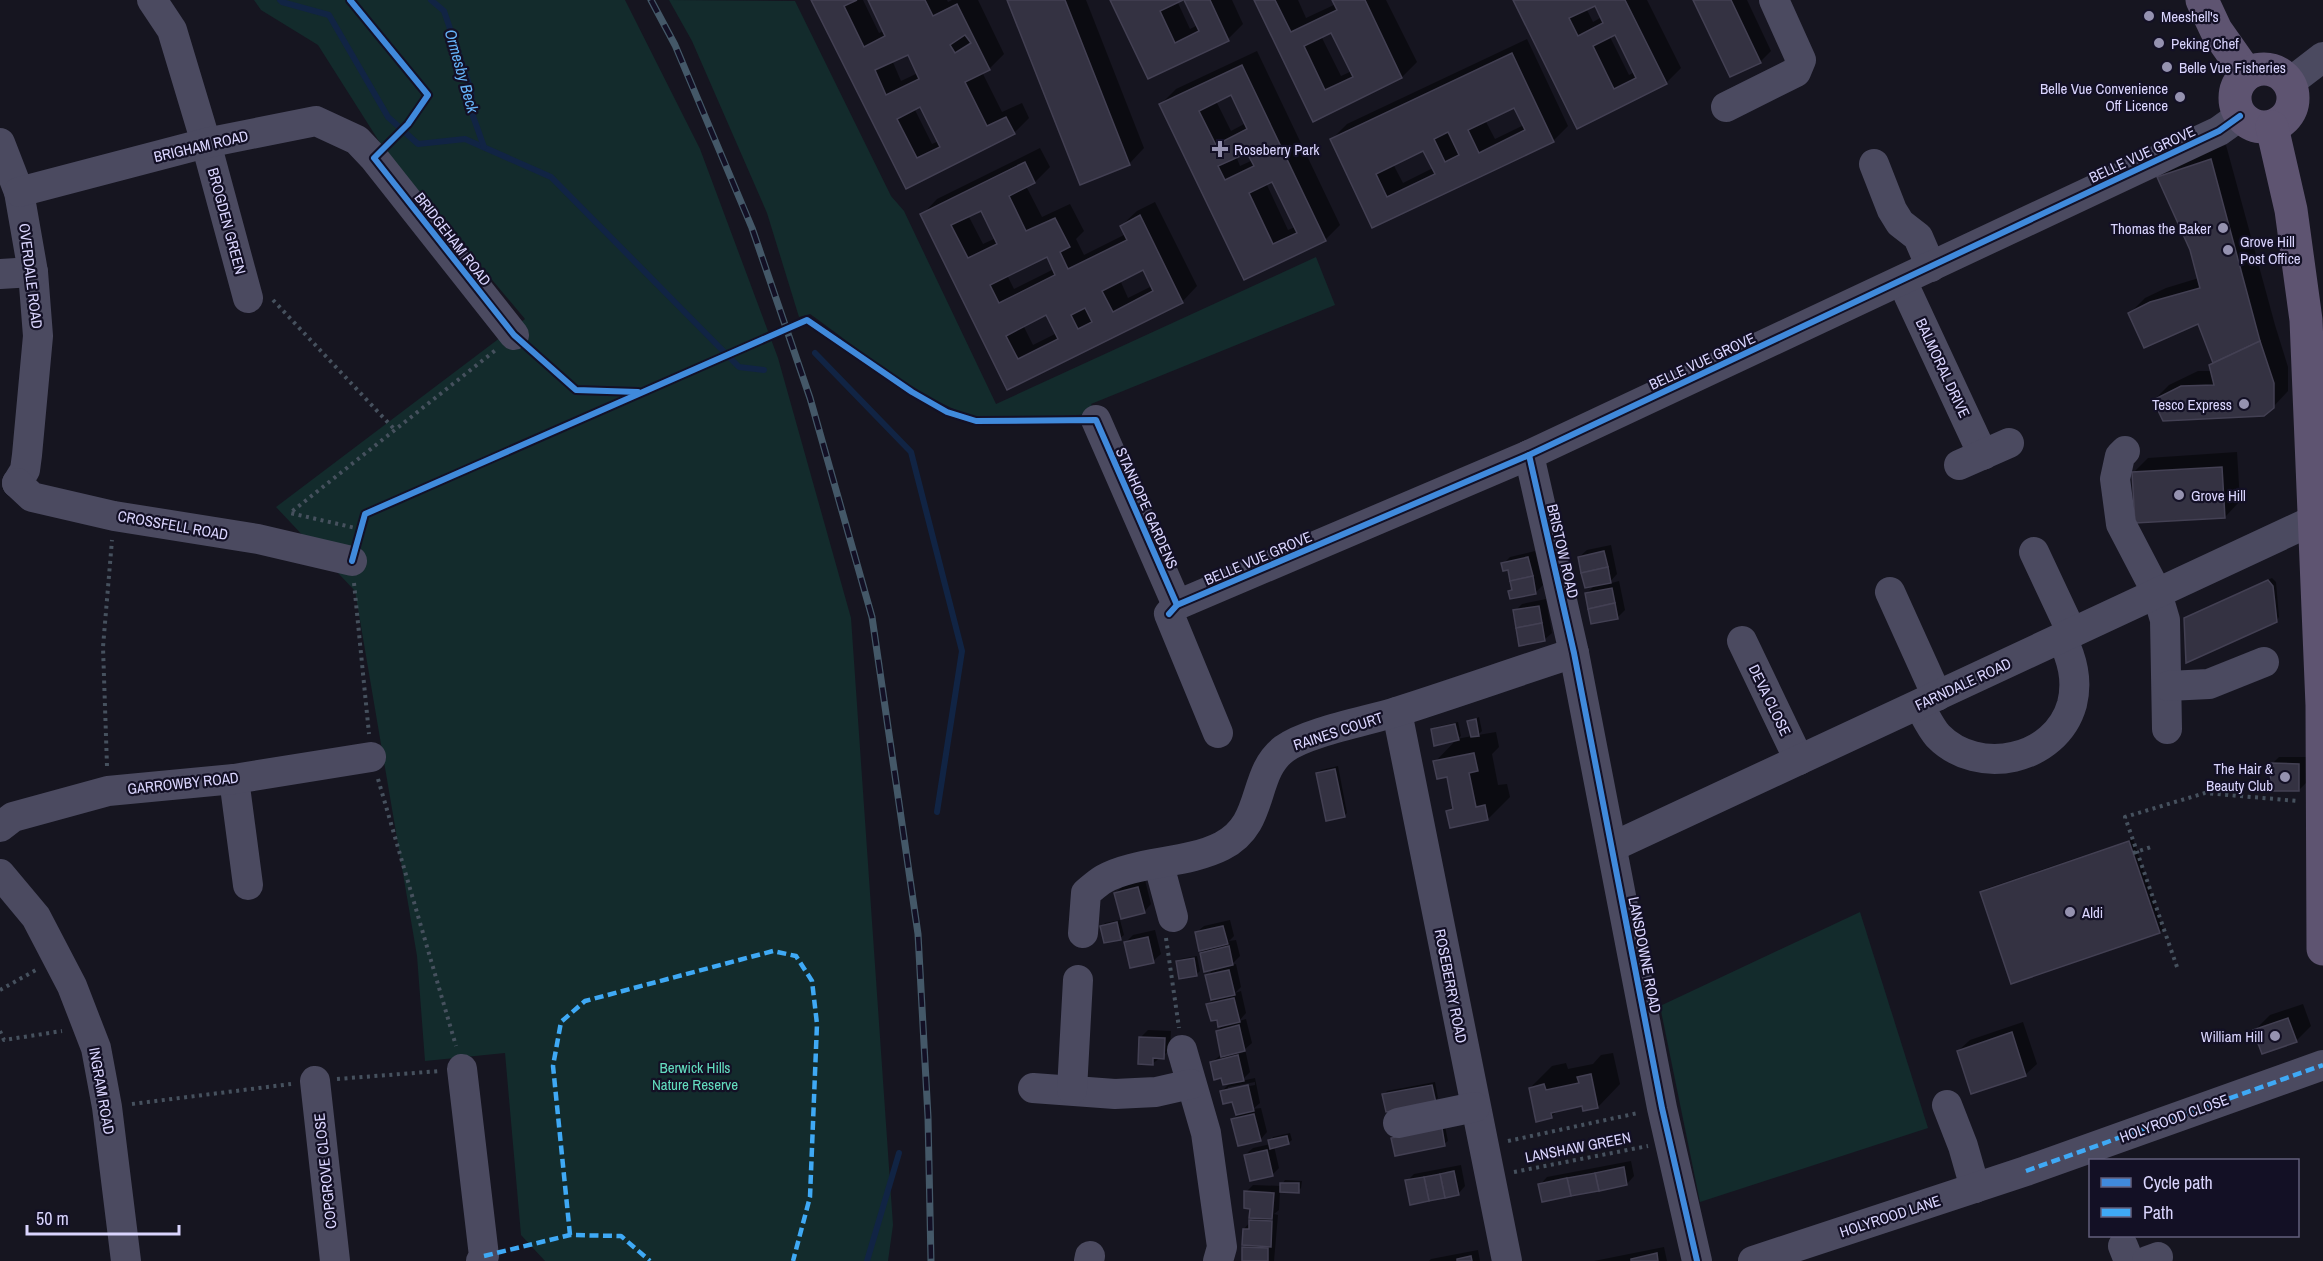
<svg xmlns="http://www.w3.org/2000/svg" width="2323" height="1261" font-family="'Archivo Narrow',sans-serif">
  <rect width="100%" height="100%" fill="#161520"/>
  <!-- green -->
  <g fill="#132b2c">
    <path d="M254,0H625L700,149L778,358L851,618L893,1225L888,1261H545L521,1235L505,1053L425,1061L417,956L355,591L276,507L525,319L389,157L318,45L261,10Z"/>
    <path d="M669,0L795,1L891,196L904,211L996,404L1316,257L1335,305L1091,404L1096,414C1060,415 1021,421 986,418C939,415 850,342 810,314L799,317L767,213L692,41Z"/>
    <path d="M1860,912L1928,1128L1700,1202L1660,1006Z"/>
  </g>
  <!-- shadow -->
  <g fill="#0007" fill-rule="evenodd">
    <path d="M813,0H863L879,33L884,31L869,0H947L948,2L952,0H978L1004,54L989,69L982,72L1002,112L1022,103L1029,118L1014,133L907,187ZM908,53L918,73L901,81L892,60ZM921,105L939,141L932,144L914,108Z"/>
    <path d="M1008,0H1086L1144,148L1129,164Z"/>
    <path d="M1112,0H1180L1177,1L1190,29L1198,25L1186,0H1232L1243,24L1228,39L1149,77Z"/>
    <path d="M1255,0H1298L1306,18L1336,4L1334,0H1386L1417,62L1402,77L1314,120ZM1332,31L1352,71L1341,76L1321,36Z"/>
    <path d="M1514,0H1647L1681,68L1666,83L1577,127ZM1595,4L1602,17L1593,22L1586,8ZM1615,33L1635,72L1629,75L1610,37Z"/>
    <path d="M1695,0H1747L1771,51L1760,62Z"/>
    <path d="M1527,39L1568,126L1553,141L1373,226L1332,139L1347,124ZM1514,106L1524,125L1495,139L1485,120ZM1424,149L1433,168L1403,183L1393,164Z"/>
    <path d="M1257,51L1340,225L1325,240L1245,278L1161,104L1176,89ZM1232,93L1246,123L1231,131L1216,101ZM1248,151L1253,160L1240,166L1236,156ZM1273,180L1295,227L1288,230L1266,183Z"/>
    <path d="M2226,145L2275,325L2288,367V391L2273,407L2154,400L2169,385L2198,371H2212L2211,365L2214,362L2198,322L2130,313L2145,298L2166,288L2199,278L2191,249L2159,178L2174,163Z"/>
    <path d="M1040,148L1050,167L1035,182L1026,186L1042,217L1070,204L1084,231L1076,239L1084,255L1126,234L1121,226L1137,211L1155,202L1197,286L1182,302L1008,388L922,215L937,199ZM981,209L996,238L983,244L968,215ZM1047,255L1054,269L1014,289L1007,275ZM1143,268L1152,286L1128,298L1120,280ZM1047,313L1057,333L1033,345L1023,325Z"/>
    <path d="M2237,452L2240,501L2225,517L2133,473L2148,458Z"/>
    <path d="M1611,545L1617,574L1608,584L1619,581L1625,610L1617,618L1587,593L1596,584L1579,557L1587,550Z"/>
    <path d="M1535,551L1543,585L1536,592L1511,598L1510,591L1513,588L1509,569L1503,564L1510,557Z"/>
    <path d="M2272,578L2276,582L2279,617L2276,621L2186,618Z"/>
    <path d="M1546,599L1552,633L1544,640L1515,611L1522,604Z"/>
    <path d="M1479,717L1482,731L1478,735L1496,732L1499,747L1492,754L1498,785L1507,784L1510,797L1488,819L1448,811L1454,805L1448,776L1435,762L1457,739L1432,730L1436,727L1458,722L1461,736L1457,739L1472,736L1469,722Z"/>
    <path d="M2279,757H2306V783L2299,790L2272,764Z"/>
    <path d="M1338,766L1347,813L1344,816L1317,773L1321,770Z"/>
    <path d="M2133,839L2163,929L2159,932L1981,892L1985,889Z"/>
    <path d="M1145,880L1151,904L1144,912L1116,893L1123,886Z"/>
    <path d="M1120,920L1124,935L1120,938L1102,926L1105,923Z"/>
    <path d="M1230,920L1234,936L1229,941L1236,940L1240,956L1231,965L1236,964L1241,987L1235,993L1241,991L1246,1013L1239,1021L1246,1019L1252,1043L1245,1049L1250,1072L1241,1081L1255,1078L1260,1103L1253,1109L1261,1108L1267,1132L1260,1140L1233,1119L1237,1116L1234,1100L1222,1091L1231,1082L1222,1076L1212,1062L1222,1054L1217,1031L1224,1024L1208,1005L1212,1001L1207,976L1215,968L1201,953L1207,947L1196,933L1204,926ZM1255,1082V1085L1228,1090V1087Z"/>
    <path d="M1155,930L1161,954L1153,961L1126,942L1133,935Z"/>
    <path d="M1197,956L1200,971L1196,975L1177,962L1180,959Z"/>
    <path d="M2303,1004L2311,1026L2296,1041L2255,1030L2270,1015Z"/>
    <path d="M2023,1022L2037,1064L2025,1075L1958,1051L1970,1040Z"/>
    <path d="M1148,1030L1171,1031L1170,1050L1152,1064L1141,1037Z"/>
    <path d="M1613,1053L1620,1084L1598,1107L1583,1104L1559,1109L1551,1117L1530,1088L1552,1066L1566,1063L1568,1069L1593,1064L1601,1055Z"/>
    <path d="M1435,1082L1438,1098L1435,1101L1384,1094L1387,1091Z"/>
    <path d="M1445,1126L1448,1141L1444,1144L1393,1138L1396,1135Z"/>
    <path d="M1290,1133L1292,1140L1288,1143L1274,1146L1279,1168L1272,1175L1245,1155L1253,1148L1271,1144L1270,1141L1273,1137Z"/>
    <path d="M1631,1161L1634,1176L1627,1184L1540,1185L1547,1177Z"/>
    <path d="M1461,1165L1465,1186L1458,1194L1407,1181L1414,1174Z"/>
    <path d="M1285,1180L1302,1181L1301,1188L1298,1191L1280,1190L1279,1210L1274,1214L1278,1215L1274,1261H1243L1244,1248L1248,1244L1244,1229L1255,1216L1246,1192L1253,1185L1281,1186Z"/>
    <path d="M1664,1247L1667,1261H1594Z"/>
    <path d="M1478,1250L1480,1261H1429L1431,1259Z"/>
  </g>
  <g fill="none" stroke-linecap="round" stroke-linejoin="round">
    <!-- stream -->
    <g stroke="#112444" stroke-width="6">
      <path d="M280,0L282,2L329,15L388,117L418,144L465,139L551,177L739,367L764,370"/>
      <path d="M431,0L444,11L457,49L471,90L473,116L484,147"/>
      <path d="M815,353L911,452L962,651L937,812"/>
      <path d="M867,1261L899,1153"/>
    </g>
  </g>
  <!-- building -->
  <g fill="#343242" stroke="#434053" stroke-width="1.5" fill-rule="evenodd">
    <path d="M811,0H857L844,6L864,47L885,36L868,0H925L933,16L957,4L990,70L965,82L987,126L1006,117L1015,134L906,189ZM965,35L971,43L955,53L950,45ZM908,55L919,79L886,95L875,70ZM920,107L940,147L917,158L897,119Z"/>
    <path d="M1007,0H1065L1130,165L1080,185Z"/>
    <path d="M1110,0H1183L1160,11L1175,43L1199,31L1184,0H1210L1229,41L1148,79Z"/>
    <path d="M1254,0H1275L1291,32L1337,10L1332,0H1365L1402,78L1313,122ZM1331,33L1353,77L1325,90L1304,46Z"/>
    <path d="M1513,0H1625L1667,84L1577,129ZM1595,6L1603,23L1578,36L1569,18ZM1615,35L1636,78L1614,89L1593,46Z"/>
    <path d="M1693,0H1731L1761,63L1730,77Z"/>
    <path d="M1512,53L1554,142L1372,228L1330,139ZM1514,108L1525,130L1479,153L1468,130ZM1448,132L1459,155L1445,162L1434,139ZM1423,151L1435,174L1387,197L1376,174Z"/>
    <path d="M1242,65L1326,241L1244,280L1159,104ZM1231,95L1247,129L1216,145L1199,111ZM1247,153L1254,166L1225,180L1218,166ZM1272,182L1297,233L1273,244L1249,193Z"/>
    <path d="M2211,159L2260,341L2213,363L2198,324L2144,348L2128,313L2150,302L2200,288L2190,250L2157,177Z"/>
    <path d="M1025,162L1035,183L1009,196L1026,231L1055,218L1070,247L1060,252L1068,269L1127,240L1120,226L1140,215L1183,303L1007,390L920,214ZM981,211L997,244L968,258L951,225ZM1047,257L1055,275L999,303L990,285ZM1143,270L1153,291L1113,312L1102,291ZM1085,308L1092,322L1078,329L1071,315ZM1046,315L1058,339L1018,359L1006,336Z"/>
    <path d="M2260,341L2274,383V408L2264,416L2163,421L2153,400L2181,386L2214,385L2209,365Z"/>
    <path d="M2222,467L2225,518L2135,523L2132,472Z"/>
    <path d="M1604,551L1608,567L1581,573L1578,557Z"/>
    <path d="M1528,557L1533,576L1510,581L1508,570L1503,571L1501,563Z"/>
    <path d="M1608,567L1611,583L1585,588L1581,573Z"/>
    <path d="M1533,576L1536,594L1510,599L1508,591L1512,590L1510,581Z"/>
    <path d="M2268,580L2273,586L2277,622L2186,663L2184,618Z"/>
    <path d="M1612,588L1615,603L1588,609L1585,593Z"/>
    <path d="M1615,603L1618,619L1591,624L1588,609Z"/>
    <path d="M1539,606L1542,623L1516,628L1513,610Z"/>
    <path d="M1542,623L1545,641L1519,646L1516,628Z"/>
    <path d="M1476,719L1479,736L1471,737L1467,721Z"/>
    <path d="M1455,724L1459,740L1434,746L1431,729Z"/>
    <path d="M1474,753L1478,771L1469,773L1476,807L1485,805L1488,820L1450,828L1446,811L1453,809L1447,777L1437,779L1433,761Z"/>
    <path d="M2271,763L2299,764V791H2270Z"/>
    <path d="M1335,769L1345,817L1326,821L1316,773Z"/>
    <path d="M2129,841L2160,933L2011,984L1980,892Z"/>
    <path d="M1138,887L1145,913L1121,919L1114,893Z"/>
    <path d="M1117,922L1121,940L1104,943L1100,926Z"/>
    <path d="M1223,926L1228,944L1199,951L1195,932Z"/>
    <path d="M1148,937L1154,963L1130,968L1124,942Z"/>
    <path d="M1229,946L1233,965L1204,972L1200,953Z"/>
    <path d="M1194,958L1197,976L1179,979L1176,961Z"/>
    <path d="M1229,970L1235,995L1211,1000L1205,975Z"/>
    <path d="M1234,998L1240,1022L1218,1027L1217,1020L1211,1021L1206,1004Z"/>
    <path d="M2288,1018L2297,1042L2262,1054L2253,1030Z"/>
    <path d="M1239,1025L1245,1051L1221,1057L1216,1031Z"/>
    <path d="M2012,1032L2026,1076L1971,1094L1957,1051Z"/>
    <path d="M1139,1037L1165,1038L1164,1059L1153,1058V1065L1138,1064Z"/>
    <path d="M1238,1055L1244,1081L1223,1085L1221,1078L1214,1080L1210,1062Z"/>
    <path d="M1591,1074L1598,1108L1583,1111L1582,1106L1551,1113L1552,1118L1536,1122L1529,1088L1544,1084L1546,1090L1579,1083L1577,1077Z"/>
    <path d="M1248,1085L1254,1111L1236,1115L1232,1102L1223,1104L1220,1091Z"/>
    <path d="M1432,1085L1436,1103L1386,1112L1382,1094Z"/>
    <path d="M1254,1114L1261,1141L1238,1146L1231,1119Z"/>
    <path d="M1442,1128L1445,1146L1395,1156L1391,1138Z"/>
    <path d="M1287,1136L1289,1144L1270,1149L1268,1140Z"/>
    <path d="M1267,1150L1273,1176L1250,1181L1244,1155Z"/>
    <path d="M1624,1167L1627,1185L1599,1191L1595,1173Z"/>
    <path d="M1454,1171L1459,1195L1445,1198L1440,1174Z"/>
    <path d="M1595,1173L1599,1191L1571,1196L1567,1178Z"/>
    <path d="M1440,1174L1445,1198L1429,1201L1424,1177Z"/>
    <path d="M1424,1177L1429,1201L1410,1205L1405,1180Z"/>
    <path d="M1567,1178L1571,1196L1542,1202L1538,1184Z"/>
    <path d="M1280,1183H1299V1193L1280,1192Z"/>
    <path d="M1244,1191L1274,1193L1272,1219L1249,1218L1250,1209L1244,1208Z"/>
    <path d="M1249,1220L1272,1221L1271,1247L1242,1245L1243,1229H1249Z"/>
    <path d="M1242,1247L1268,1248V1261H1242Z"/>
    <path d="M1657,1253L1658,1261H1631V1259Z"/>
    <path d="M1471,1256L1472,1261H1457V1259Z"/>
  </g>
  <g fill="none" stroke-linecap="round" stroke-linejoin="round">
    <!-- path -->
    <g stroke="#46515e" stroke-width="4" stroke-dasharray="3 4.5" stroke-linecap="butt">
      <path d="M273,300L396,431"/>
      <path d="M360,529L290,513L497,349"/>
      <path d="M354,583L369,734"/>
      <path d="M107,766L103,647L112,540"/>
      <path d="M378,779L456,1046"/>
      <path d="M2133,853L2151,847"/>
      <path d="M1166,938L1179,1028"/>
      <path d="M2177,967L2125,817L2205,793L2298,801"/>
      <path d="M0,990L36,970"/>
      <path d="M0,1031L4,1040L62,1031"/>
      <path d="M337,1079L440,1071"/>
      <path d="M132,1104L291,1084"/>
      <path d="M1508,1141L1638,1113"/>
      <path d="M1514,1172L1648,1146"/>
    </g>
    <!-- minor -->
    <g stroke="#4b4a60" stroke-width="30">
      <path d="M152,0L172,30L206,143L248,298"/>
      <path d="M2289,83L2323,57"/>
      <path d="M1726,107L1796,72L1801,60L1774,0"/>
      <path d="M0,143L19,192L33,272L38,336L27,455L25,470L17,483"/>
      <path d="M1874,164L1892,210L1900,223L1918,237L1931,267"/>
      <path d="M19,192L206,143L316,121L357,140L374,158L514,335"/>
      <path d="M0,274L33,272"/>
      <path d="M1902,281L1983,455"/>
      <path d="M1096,420L1177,605"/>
      <path d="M2125,451L2120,456L2115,479L2121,524L2157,593L2165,620L2167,729"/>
      <path d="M1529,455L1574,653L1662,1108L1697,1261"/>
      <path d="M1959,465L2009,443"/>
      <path d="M17,483L32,497L114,516L258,539L352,561"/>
      <path d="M2034,552L2072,633"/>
      <path d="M1890,592L1937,696"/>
      <path d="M1742,641L1799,760"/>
      <path d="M2168,686L2209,684L2264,662"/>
      <path d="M1919,705C1925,715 1930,727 1938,736C1978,777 2056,761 2072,704C2078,680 2072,659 2062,638"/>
      <path d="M1397,712L1507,1261"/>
      <path d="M1218,733L1169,614L1177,605L1529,455L2219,131L2240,116"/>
      <path d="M234,779L248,885"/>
      <path d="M0,827L13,817L108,791L234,779L371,757"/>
      <path d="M1612,847L2314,520"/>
      <path d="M1159,865L1173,917"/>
      <path d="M0,874L36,917L72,986L96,1048L107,1107L126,1261"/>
      <path d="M1083,933L1086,893C1091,889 1097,883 1104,879C1136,861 1187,864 1222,846C1266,824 1251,774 1284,749C1307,732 1367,721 1396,712C1456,693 1515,672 1574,653"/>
      <path d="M1182,1050L1206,1133L1222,1247L1218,1261"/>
      <path d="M462,1069L484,1256L481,1261"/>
      <path d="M315,1081L335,1261"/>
      <path d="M1033,1088L1115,1094L1156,1092L1191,1084"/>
      <path d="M1072,1090L1078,980"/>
      <path d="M1947,1105L1963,1146L1975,1188"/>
      <path d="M1398,1123L1475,1107"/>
      <path d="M2123,1246L2129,1261"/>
      <path d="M1089,1261L1090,1256"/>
      <path d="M1753,1261L2026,1171L2323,1065"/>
      <path d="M2147,1261L2158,1257"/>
    </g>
    <!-- major -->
    <g stroke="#5e5471" stroke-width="33">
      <path d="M2202,0L2216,30L2247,74"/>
      <circle cx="2264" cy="98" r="29"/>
      <path d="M2272,127L2291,210L2306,320L2322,705L2323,949"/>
    </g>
    <defs>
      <path id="rail" d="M651,0L675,45L752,228L810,398L872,617L918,934L928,1117L931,1261"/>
    </defs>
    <!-- rail casing -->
    <use href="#rail" stroke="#445868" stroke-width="7"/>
    <!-- rail -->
    <use href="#rail" stroke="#131025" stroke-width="4.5" stroke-dasharray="14" stroke-linecap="butt"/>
    <!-- quiet -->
    <g stroke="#3fa9f5" stroke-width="4.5" stroke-dasharray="9 4.5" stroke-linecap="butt">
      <path d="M2026,1171L2323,1065"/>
      <path d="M570,1235L553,1066L561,1022L585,1001L773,951L796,956L812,981L817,1024L810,1197L793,1261"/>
      <path d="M484,1256L570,1235L621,1236L650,1261"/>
    </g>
    <defs>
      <g id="cycleway">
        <path d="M350,0L428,95L408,124L374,158L514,335L576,390L638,392"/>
        <path d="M1529,455L1574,653L1662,1108L1697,1261"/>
        <path d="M352,561L365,514L807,320L912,392L947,412L976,421L1096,420L1177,605"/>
        <path d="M1169,614L1177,605L1529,455L2219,131L2240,116"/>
      </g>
    </defs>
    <!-- cycleway casing -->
    <use href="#cycleway" stroke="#131025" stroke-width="10"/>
    <!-- cycleway -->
    <use href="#cycleway" stroke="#408adc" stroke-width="6"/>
  </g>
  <!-- markers -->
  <g fill="#9592b0" stroke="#131025" stroke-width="2">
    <circle cx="2149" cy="16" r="6"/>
    <circle cx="2159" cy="43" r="6"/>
    <circle cx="2167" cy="67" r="6"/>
    <circle cx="2180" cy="97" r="6"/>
    <path d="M1217 140h6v6h6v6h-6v6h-6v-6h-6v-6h6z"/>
    <circle cx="2223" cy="228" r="6"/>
    <circle cx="2228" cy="250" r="6"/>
    <circle cx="2244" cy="404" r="6"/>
    <circle cx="2179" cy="495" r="6"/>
    <circle cx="2285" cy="777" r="6"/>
    <circle cx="2070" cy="912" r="6"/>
    <circle cx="2275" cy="1036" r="6"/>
  </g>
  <g text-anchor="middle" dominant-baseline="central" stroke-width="4.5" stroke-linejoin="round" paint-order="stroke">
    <!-- poi labels -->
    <g font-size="15" fill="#dad5fe" stroke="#131025" text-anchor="start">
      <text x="2161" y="16">Meeshell's</text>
      <text x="2171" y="43">Peking Chef</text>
      <text x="2179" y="67">Belle Vue Fisheries</text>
      <text x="2168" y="88" text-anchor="end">Belle Vue Convenience<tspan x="2168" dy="17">Off Licence</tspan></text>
      <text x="1234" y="149">Roseberry Park</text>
      <text x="2211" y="228" text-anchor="end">Thomas the Baker</text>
      <text x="2240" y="241">Grove Hill<tspan x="2240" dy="17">Post Office</tspan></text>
      <text x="2232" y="404" text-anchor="end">Tesco Express</text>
      <text x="2191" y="495">Grove Hill</text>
      <text x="2273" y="768" text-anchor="end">The Hair &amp;<tspan x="2273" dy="17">Beauty Club</tspan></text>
      <text x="2082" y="912">Aldi</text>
      <text x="2263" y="1036" text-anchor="end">William Hill</text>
    </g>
    <!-- street labels -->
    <g font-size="15" fill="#dad5fe" stroke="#131025">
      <text transform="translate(201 146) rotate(-13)">BRIGHAM ROAD</text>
      <text transform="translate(2142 154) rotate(-25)">BELLE VUE GROVE</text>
      <text transform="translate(227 221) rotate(75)">BROGDEN GREEN</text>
      <text transform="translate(453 239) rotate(52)">BRIDGEHAM ROAD</text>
      <text transform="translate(31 276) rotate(83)">OVERDALE ROAD</text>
      <text transform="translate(1702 361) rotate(-25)">BELLE VUE GROVE</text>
      <text transform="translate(1943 368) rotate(65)">BALMORAL DRIVE</text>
      <text transform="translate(1147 508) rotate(66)">STANHOPE GARDENS</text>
      <text transform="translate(173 525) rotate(10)">CROSSFELL ROAD</text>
      <text transform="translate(1563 551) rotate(77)">BRISTOW ROAD</text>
      <text transform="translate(1258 558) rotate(-23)">BELLE VUE GROVE</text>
      <text transform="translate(1963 684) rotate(-25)">FARNDALE ROAD</text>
      <text transform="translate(1770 700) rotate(64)">DEVA CLOSE</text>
      <text transform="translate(1338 731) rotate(-18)">RAINES COURT</text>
      <text transform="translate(183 783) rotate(-6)">GARROWBY ROAD</text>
      <text transform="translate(1645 955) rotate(79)">LANSDOWNE ROAD</text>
      <text transform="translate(1451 986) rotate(79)">ROSEBERRY ROAD</text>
      <text transform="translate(102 1091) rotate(80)">INGRAM ROAD</text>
      <text transform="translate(2174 1118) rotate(-20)">HOLYROOD CLOSE</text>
      <text transform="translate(1578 1147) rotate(-11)">LANSHAW GREEN</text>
      <text transform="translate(325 1171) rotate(-96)">COPGROVE CLOSE</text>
      <text transform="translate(1890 1216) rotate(-18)">HOLYROOD LANE</text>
    </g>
    <!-- park labels -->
    <g font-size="15" fill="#63dcbf" stroke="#131025">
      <text x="695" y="1067">Berwick Hills<tspan x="695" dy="17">Nature Reserve</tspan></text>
    </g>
    <!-- water labels -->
    <g font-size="16" font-style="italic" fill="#66b4fa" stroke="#131025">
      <text transform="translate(462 71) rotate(74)">Ormesby Beck</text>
    </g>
  </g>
  <!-- legend -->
  <rect x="2089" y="1159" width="210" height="78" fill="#131025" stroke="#635f7c" stroke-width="1.5"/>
  <rect x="2101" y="1178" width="30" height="9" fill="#408adc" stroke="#635f7c" stroke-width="1.5"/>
  <text x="2143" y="1189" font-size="18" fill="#dad5fe">Cycle path</text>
  <rect x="2101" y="1208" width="30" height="9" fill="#3fa9f5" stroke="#635f7c" stroke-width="1.5"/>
  <text x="2143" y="1219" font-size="18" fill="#dad5fe">Path</text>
  <!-- scale -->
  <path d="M27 1225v9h152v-9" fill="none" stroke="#dad5fe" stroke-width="3"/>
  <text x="36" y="1225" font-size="18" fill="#dad5fe" stroke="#131025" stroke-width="4.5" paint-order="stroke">50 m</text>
</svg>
